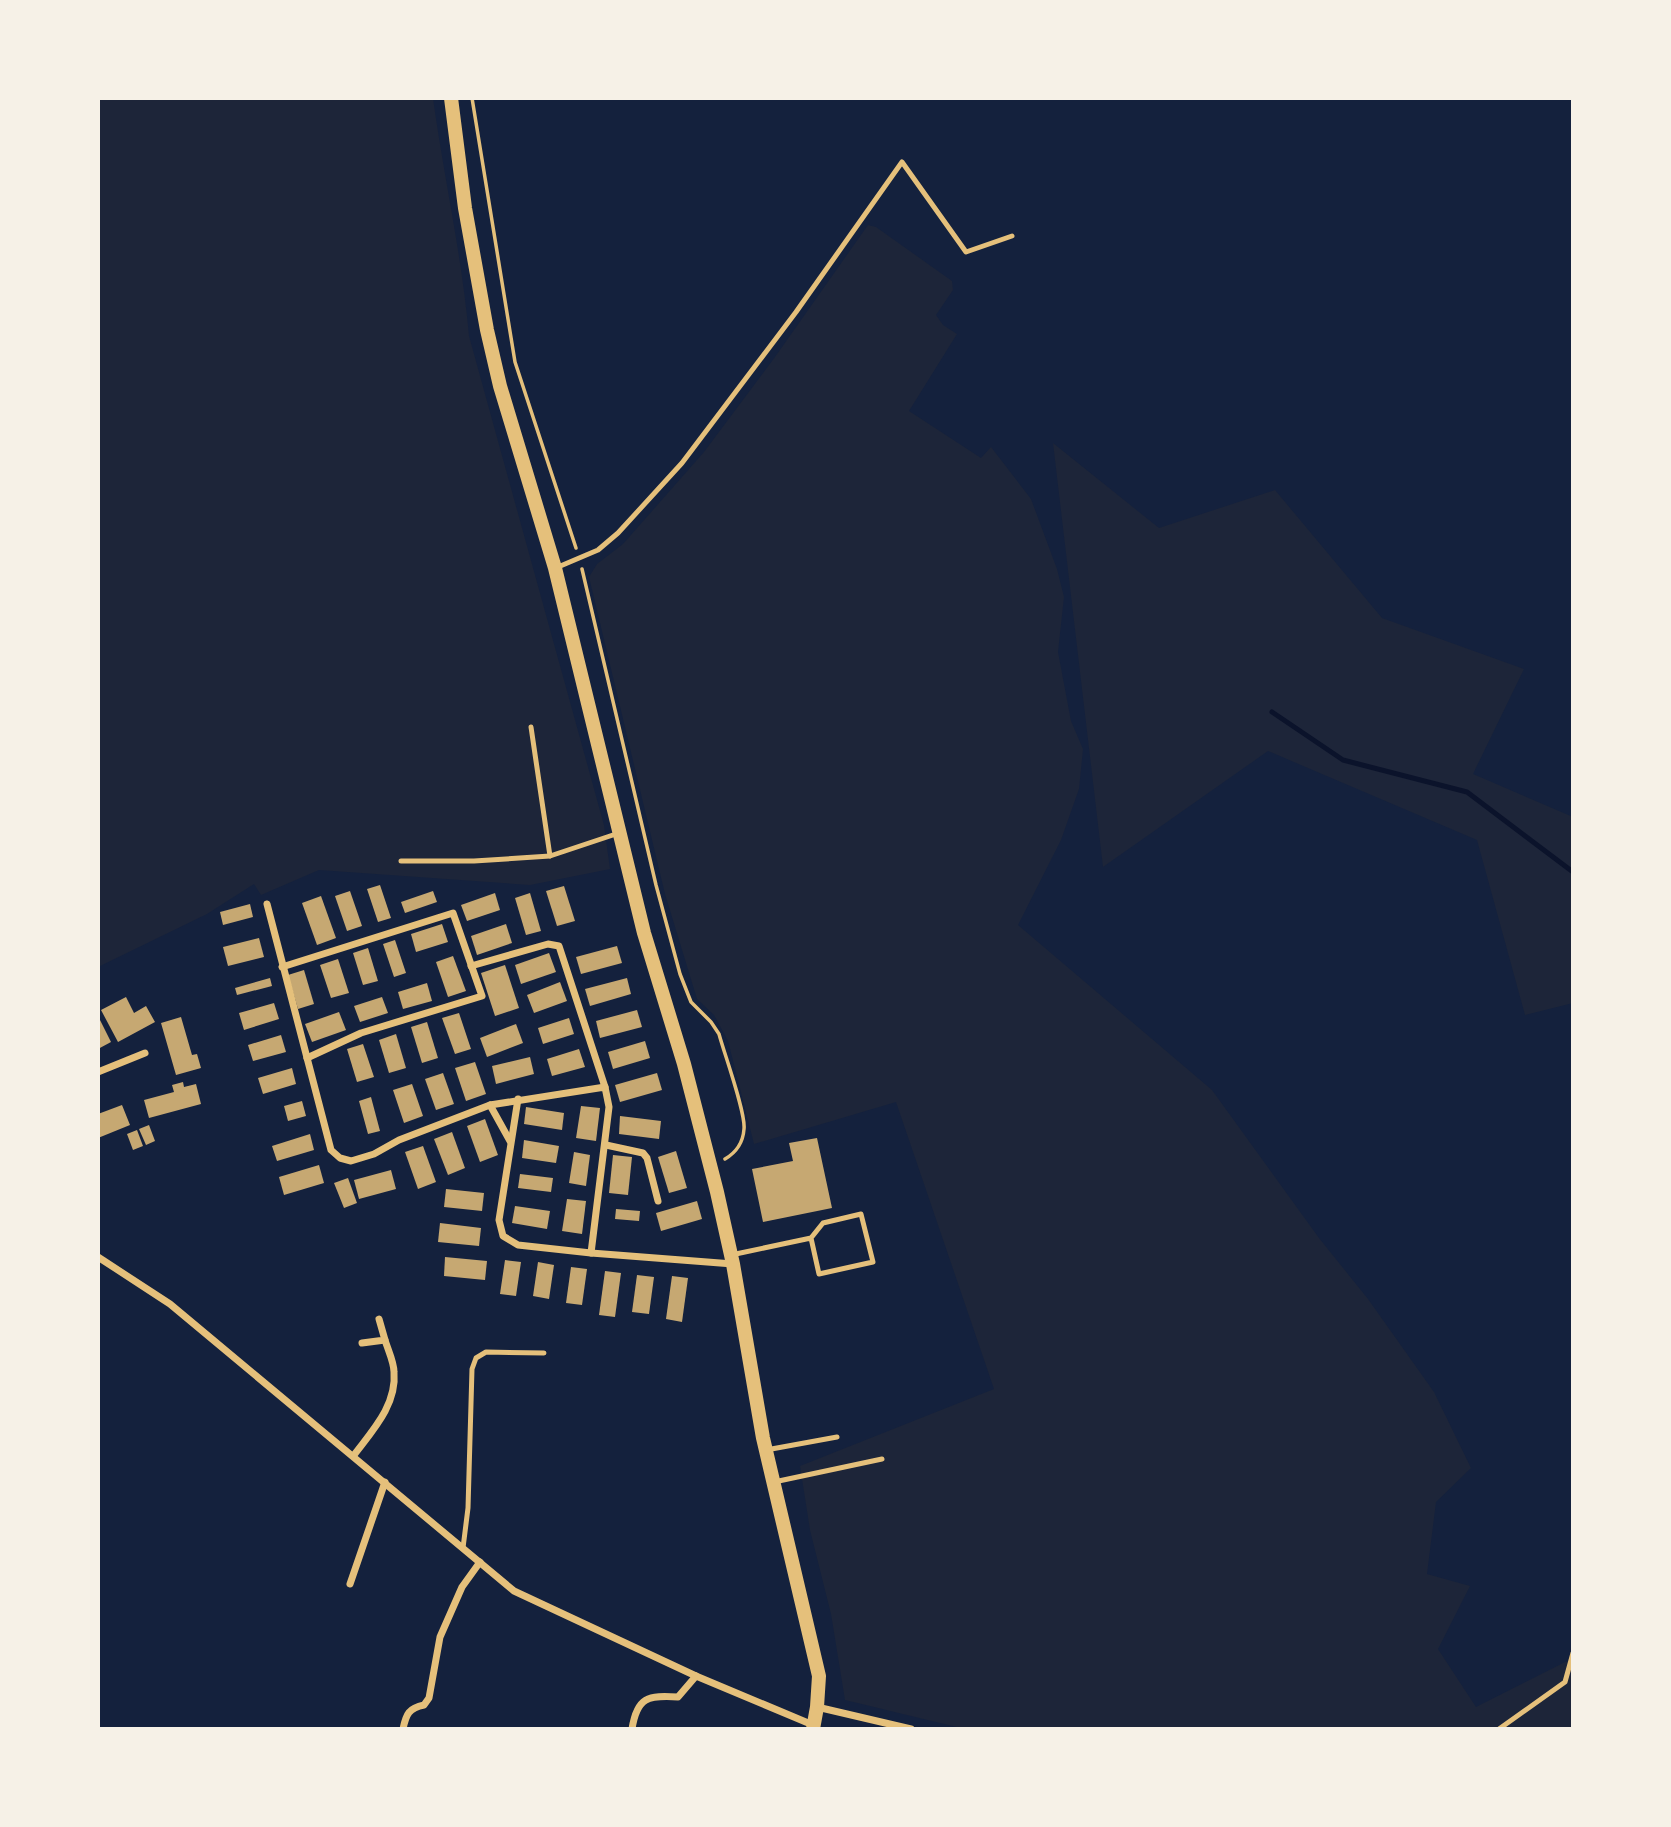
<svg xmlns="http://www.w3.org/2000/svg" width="1671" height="1827" font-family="Spectral,serif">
  <rect width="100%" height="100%" fill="#14213d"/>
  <!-- green -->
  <g fill="#1d2539">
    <path d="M98,98H433C444,178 462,256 469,336L604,825L610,869L530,885L319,870L261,895L254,884L207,914L98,967Z"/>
    <path d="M868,225L876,227L952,281L953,290L936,315L943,325L957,334L909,411L981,458L991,447L1031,499L1057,569L1064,597L1058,652L1071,721L1083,749L1079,789L1061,840L1018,925L1212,1090L1319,1238L1368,1299L1434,1392L1471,1468L1436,1502L1427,1574L1470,1586L1438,1649L1476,1707L1573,1658V1729H965L845,1700L831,1614L810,1530L800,1466L994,1389L896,1102L754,1144L728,1041L714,1015L697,999L665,894L589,577L597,564L623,544L704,452L775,357Z"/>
    <path d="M1053,443L1159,528L1275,490L1382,618L1524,669L1473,774L1573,817V1003L1525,1015L1477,840L1268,751L1103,867Z"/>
  </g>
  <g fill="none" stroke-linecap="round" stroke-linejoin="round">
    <!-- stream -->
    <path stroke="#0b132b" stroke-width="5" d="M1272,712L1343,760L1467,792L1573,872"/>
  </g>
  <!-- building -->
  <g fill="#c6a872">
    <path d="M380,885L391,918L378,922L367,889Z"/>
    <path d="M564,886L575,921L557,926L546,891Z"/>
    <path d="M350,891L362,926L347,931L335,896Z"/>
    <path d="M433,891L437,902L405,913L401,902Z"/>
    <path d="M495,893L500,910L467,921L461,905Z"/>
    <path d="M530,893L541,931L526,935L515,898Z"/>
    <path d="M321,896L336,938L317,945L302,903Z"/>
    <path d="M250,904L253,917L223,925L220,912Z"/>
    <path d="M442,924L448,942L416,952L411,934Z"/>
    <path d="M506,924L512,943L477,955L471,936Z"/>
    <path d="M259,938L264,957L228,966L223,947Z"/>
    <path d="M395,940L406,973L394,977L383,944Z"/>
    <path d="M617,946L622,963L581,974L576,957Z"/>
    <path d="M368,948L378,981L363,985L353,953Z"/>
    <path d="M549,953L556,972L521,984L515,965Z"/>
    <path d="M453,956L466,991L448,997L436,962Z"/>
    <path d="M338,959L349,993L331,998L320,965Z"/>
    <path d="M505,965L519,1008L495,1016L481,973Z"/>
    <path d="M304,970L314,1004L298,1009L288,975Z"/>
    <path d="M270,978L272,986L237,995L235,988Z"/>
    <path d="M627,978L631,994L590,1006L585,989Z"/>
    <path d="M560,982L567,1001L534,1013L527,995Z"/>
    <path d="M427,983L432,1001L403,1009L398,992Z"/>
    <path d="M126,997L134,1013L146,1006L155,1022L118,1042L101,1010Z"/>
    <path d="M382,997L388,1013L360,1022L354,1006Z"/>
    <path d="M274,1003L279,1019L244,1030L239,1013Z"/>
    <path d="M637,1010L642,1027L600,1038L596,1021Z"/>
    <path d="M339,1012L346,1030L312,1042L305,1024Z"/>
    <path d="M459,1013L471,1049L455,1054L442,1018Z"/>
    <path d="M98,1016L111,1042L98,1049Z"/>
    <path d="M181,1017L192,1055L197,1054L201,1068L176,1075L161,1023Z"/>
    <path d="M569,1018L574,1034L543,1044L538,1028Z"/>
    <path d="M427,1022L438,1058L422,1063L411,1027Z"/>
    <path d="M516,1024L523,1043L487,1057L480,1038Z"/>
    <path d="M396,1034L406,1068L389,1073L379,1040Z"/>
    <path d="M281,1035L286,1052L253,1061L248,1045Z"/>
    <path d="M645,1041L650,1058L613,1069L608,1052Z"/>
    <path d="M363,1044L374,1077L357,1082L347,1049Z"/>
    <path d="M579,1049L585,1067L552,1076L547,1059Z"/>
    <path d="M530,1057L534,1074L496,1084L492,1066Z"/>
    <path d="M475,1062L486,1094L466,1101L455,1068Z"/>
    <path d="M292,1068L296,1084L263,1094L258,1078Z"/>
    <path d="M443,1073L454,1104L436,1110L425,1079Z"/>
    <path d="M657,1073L662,1090L620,1102L615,1085Z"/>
    <path d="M183,1082L184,1087L196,1084L201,1104L149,1118L144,1100L174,1092L172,1085Z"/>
    <path d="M412,1084L423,1116L404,1123L393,1090Z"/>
    <path d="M371,1097L380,1131L368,1134L359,1101Z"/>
    <path d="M302,1101L306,1116L288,1121L284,1106Z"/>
    <path d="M122,1105L130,1125L98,1138V1114Z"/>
    <path d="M581,1106L600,1108L596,1141L576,1138Z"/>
    <path d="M526,1107L564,1113L562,1130L524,1124Z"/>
    <path d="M620,1116L661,1121L659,1139L619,1134Z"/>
    <path d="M485,1119L498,1155L480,1162L467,1126Z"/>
    <path d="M149,1125L155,1141L146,1145L139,1129Z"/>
    <path d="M137,1130L143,1146L133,1150L127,1134Z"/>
    <path d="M452,1132L465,1168L448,1175L434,1139Z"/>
    <path d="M310,1134L314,1150L277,1161L272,1146Z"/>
    <path d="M817,1138L832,1208L763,1222L752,1169L793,1161L789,1143Z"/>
    <path d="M524,1140L559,1146L556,1163L522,1158Z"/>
    <path d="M423,1146L436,1182L418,1189L405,1152Z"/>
    <path d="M676,1151L687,1188L669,1193L658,1157Z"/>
    <path d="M574,1152L590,1155L586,1186L569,1183Z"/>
    <path d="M613,1155L632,1157L628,1195L609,1193Z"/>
    <path d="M319,1165L324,1183L284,1195L279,1177Z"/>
    <path d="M391,1170L396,1189L359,1199L354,1180Z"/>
    <path d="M520,1174L553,1178L551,1192L518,1188Z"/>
    <path d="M348,1178L357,1203L344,1208L334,1183Z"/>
    <path d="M446,1189L484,1193L482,1211L444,1207Z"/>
    <path d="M567,1199L586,1201L582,1234L562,1231Z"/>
    <path d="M697,1201L702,1219L661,1231L656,1213Z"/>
    <path d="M515,1206L550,1211L547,1229L512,1223Z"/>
    <path d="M616,1209L640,1211L639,1221L615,1219Z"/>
    <path d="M440,1223L481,1228L479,1246L438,1242Z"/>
    <path d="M445,1257L487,1261L485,1280L444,1276Z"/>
    <path d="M505,1260L521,1262L516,1296L500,1294Z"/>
    <path d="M538,1262L554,1265L549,1299L533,1296Z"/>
    <path d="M571,1267L587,1269L582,1305L566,1303Z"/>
    <path d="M605,1271L621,1273L615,1317L599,1315Z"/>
    <path d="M637,1275L654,1277L649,1314L632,1312Z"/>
    <path d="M672,1276L688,1278L682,1322L666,1319Z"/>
  </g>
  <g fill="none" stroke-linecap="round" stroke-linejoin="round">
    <!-- path -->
    <g stroke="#e5c07b" stroke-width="3.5">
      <path d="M472,98L515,362L576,548"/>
      <path d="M582,569L656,885L680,974L691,1002L711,1022L719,1034C724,1053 746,1113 744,1129C743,1143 737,1152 725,1159"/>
    </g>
    <!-- service -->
    <g stroke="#e5c07b" stroke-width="5">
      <path d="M558,567L598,550L618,533L682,463L796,312L902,162L966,252L1012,236"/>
      <path d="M531,727L550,856"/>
      <path d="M401,861H474L550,856L619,833"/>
      <path d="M731,1255L811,1238L819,1274L873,1262L861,1214L823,1223L811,1238"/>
      <path d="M766,1450L837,1437"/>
      <path d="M774,1482L882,1459"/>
      <path d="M463,1548L468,1508L472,1369L476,1358L486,1352L544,1353"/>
      <path d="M1499,1729L1565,1682L1573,1653"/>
    </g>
    <!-- minor -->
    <g stroke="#e5c07b" stroke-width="7">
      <path d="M267,904L331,1150L340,1158L351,1161L374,1154L399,1140L490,1105L605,1087L609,1107L591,1253"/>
      <path d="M471,966L548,944L559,946L605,1087"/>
      <path d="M282,967L453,913L482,996L361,1033L307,1058"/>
      <path d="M98,1072L145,1053"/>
      <path d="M518,1099L499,1220L503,1236L518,1245L591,1253L733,1264"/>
      <path d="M490,1105L510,1141"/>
      <path d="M606,1145L643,1153L647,1158L658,1201"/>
      <path d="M98,1257L170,1304L514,1591L696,1676L813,1725"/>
      <path d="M362,1343L385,1340L379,1319"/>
      <path d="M354,1455C372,1431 397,1405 394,1372C394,1362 388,1350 385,1340"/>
      <path d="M350,1584L385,1482"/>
      <path d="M817,1707L911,1729"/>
      <path d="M403,1729C406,1714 409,1708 424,1705L429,1698L440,1637L462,1587L480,1562"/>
      <path d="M632,1729C637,1697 648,1695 678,1697L696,1676"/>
    </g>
    <!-- secondary -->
    <path stroke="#e5c07b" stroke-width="14" d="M451,98L465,208L487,330L500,386L555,568L644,933L684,1064L717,1192L733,1264L763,1438L819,1676L817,1707L813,1729"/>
  </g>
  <!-- border -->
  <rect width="1671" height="1827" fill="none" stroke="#f6f1e7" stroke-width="200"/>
</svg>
